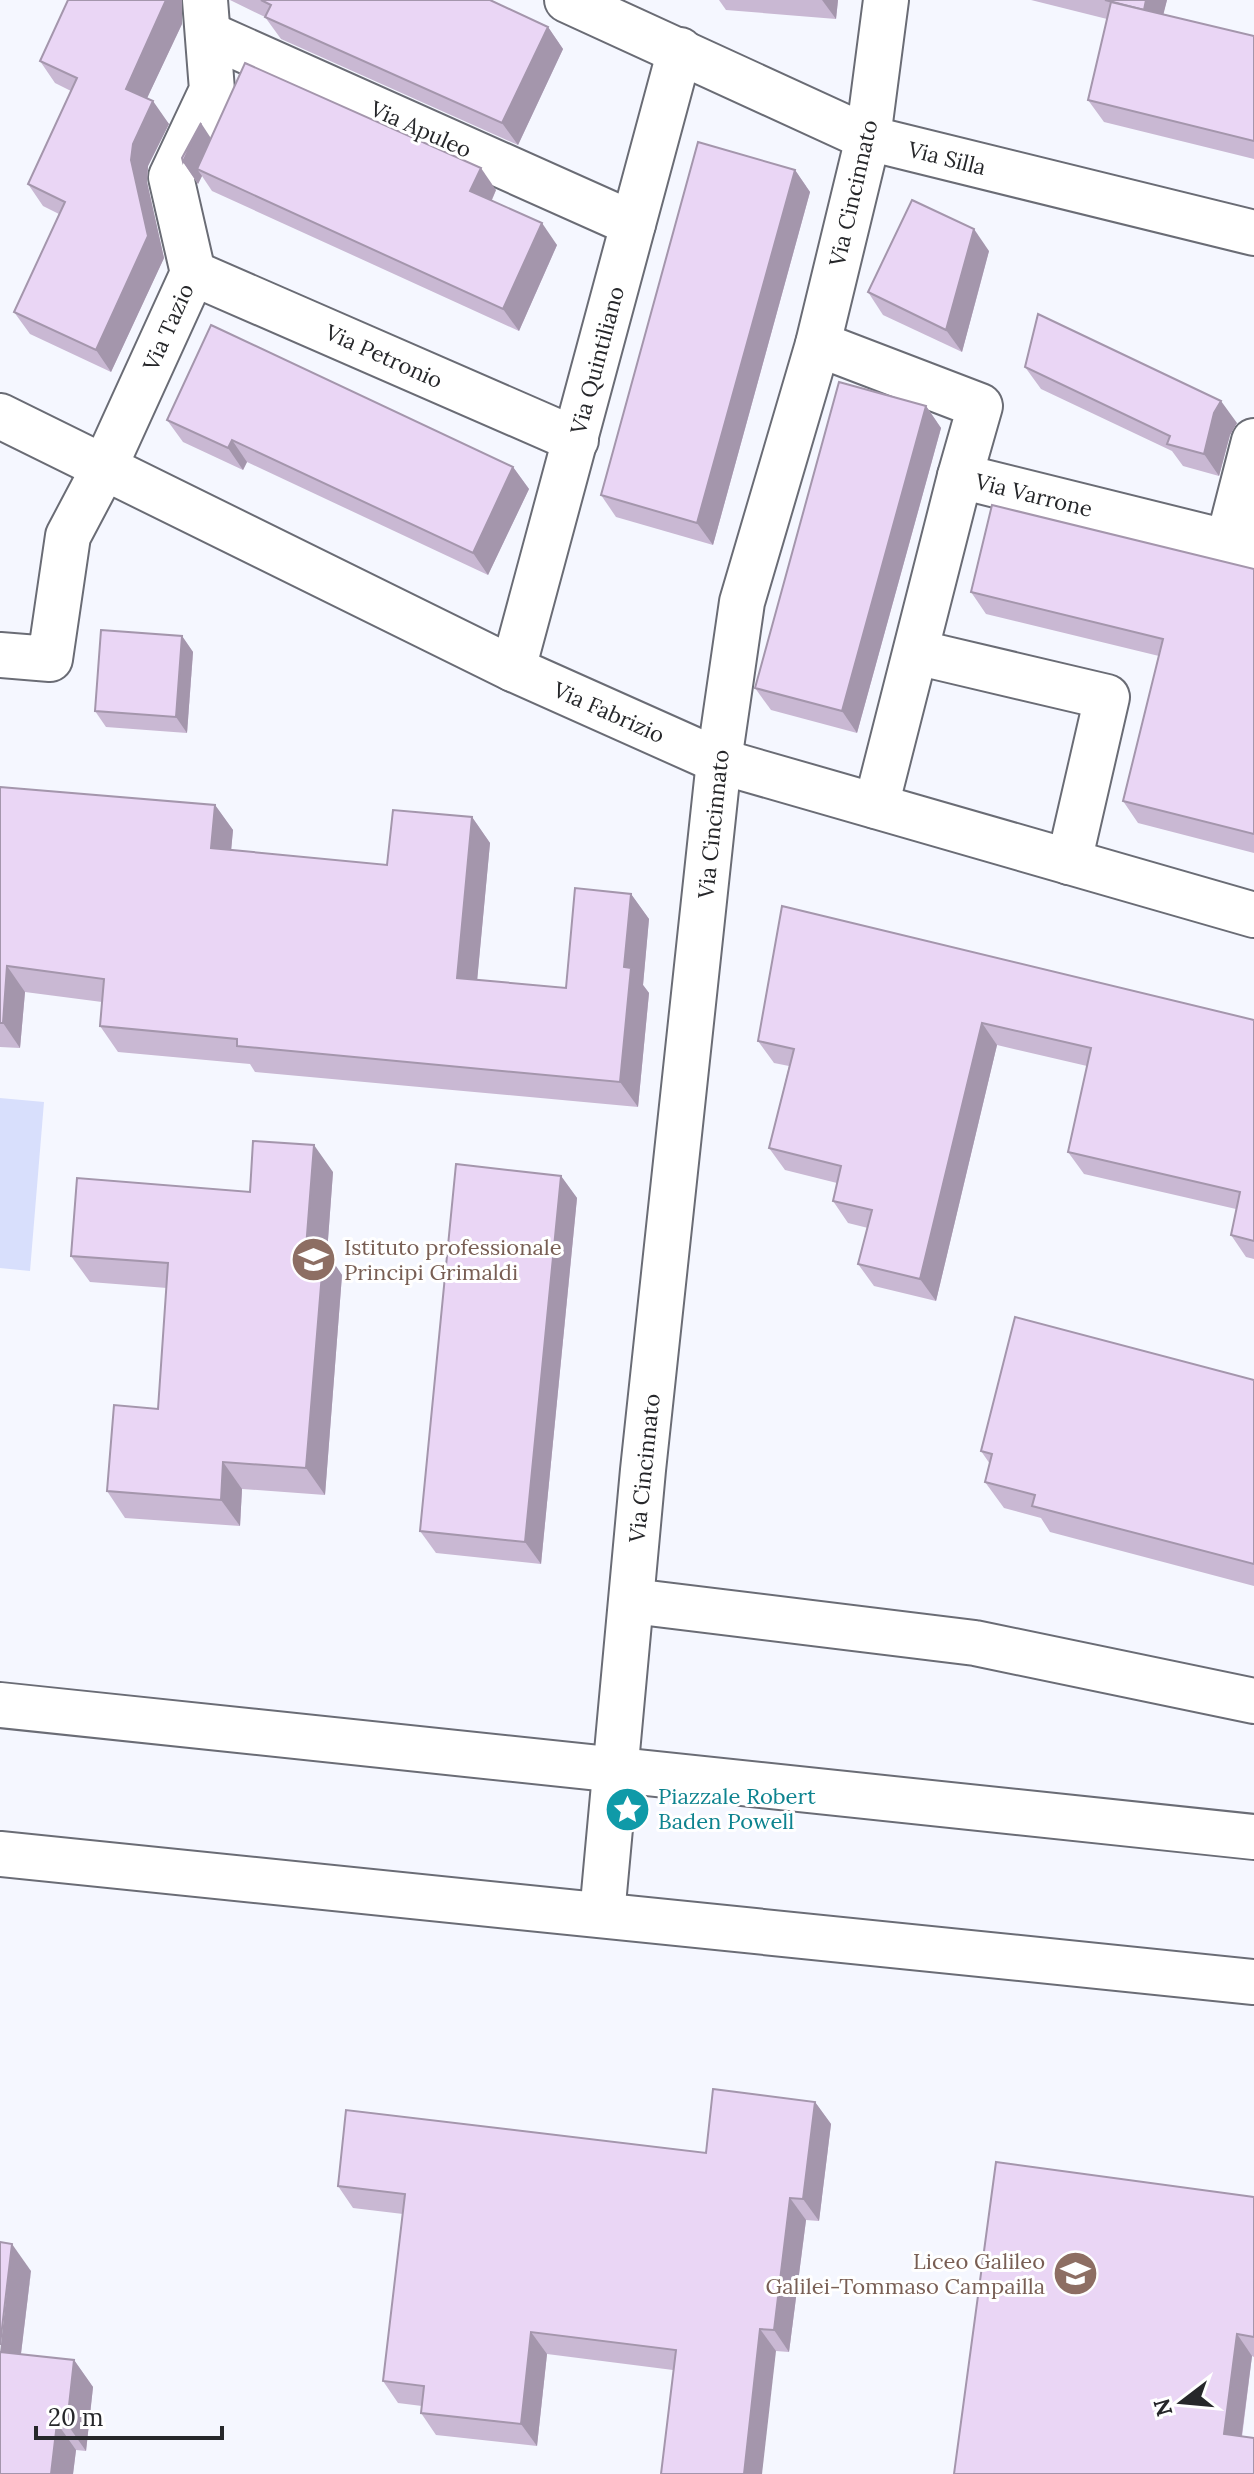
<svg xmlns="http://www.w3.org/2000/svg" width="1254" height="2474" font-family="Lora,serif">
  <rect width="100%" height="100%" fill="#f5f7ff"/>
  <!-- green -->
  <path fill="#d8dffc" d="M0,1098L44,1102L30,1271L0,1268Z"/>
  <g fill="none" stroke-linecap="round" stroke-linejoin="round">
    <defs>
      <g id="street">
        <path d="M567,0L868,138L1254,233"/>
        <path d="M208,34L633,224"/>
        <path d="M193,273L576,440"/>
        <path d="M818,344L980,406L960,476L1254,549"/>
        <path d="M0,416L513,669L719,761L1254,915"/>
        <path d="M1228,542L1254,441"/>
        <path d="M916,652L1107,697L1069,862"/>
        <path d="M0,655L50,659L68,536L105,466L193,273L171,177L212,90L205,0"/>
        <path d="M513,669L680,50"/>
        <path d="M876,806L960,476"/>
        <path d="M632,1601L975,1643L1254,1701"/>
        <path d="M0,1705L1254,1837"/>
        <path d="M0,1854L1254,1982"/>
        <path d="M602,1915L643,1470L719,761L742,602L818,344L868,138L886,0"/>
      </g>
    </defs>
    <!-- street casing -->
    <use href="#street" stroke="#6a6c75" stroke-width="48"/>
    <!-- street -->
    <use href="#street" stroke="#fff" stroke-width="44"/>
  </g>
  <!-- wall -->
  <g fill="#c9b8d3">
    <path d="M230,0H490L548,27L563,49L518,145L281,39L265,17Z"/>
    <path d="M719,0H838L836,19L726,10Z"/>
    <path d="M1031,0H1167L1163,14L1254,36V159L1104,122L1088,100L1107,19Z"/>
    <path d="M182,24L147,98L169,124L148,166L147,182L164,258L111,372L30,334L14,312L59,214L43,206L28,184L71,91L55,83L40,61Z"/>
    <path d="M211,138L496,190L492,200L557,245L519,331L212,191L202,176L198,184L183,162Z"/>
    <path d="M795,170L810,192L713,545L616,517L601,495Z"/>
    <path d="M989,251L962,352L883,315L868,292Z"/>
    <path d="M1025,367L1237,423L1230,435L1219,476L1183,466L1172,451L1041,389Z"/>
    <path d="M926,406L941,428L857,733L771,710L755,688Z"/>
    <path d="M167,420L513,467L529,489L488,575L247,462L243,470L183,442Z"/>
    <path d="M1254,569V853L1138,823L1123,801L1159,656L986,614L971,592Z"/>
    <path d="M182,636L193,652L187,733L106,727L95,711Z"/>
    <path d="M0,787L215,805L233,830L231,850L387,865L472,817L490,843L477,980L566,988L631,894L649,919L643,985L649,993L638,1107L255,1072L250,1064L118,1052L100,1026L102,1002L25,992L20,1048L0,1047Z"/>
    <path d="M782,906L1254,1020V1259L1246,1257L1231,1235L1236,1209L1084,1174L1068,1152L1087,1066L997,1045L936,1301L874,1286L858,1264L868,1228L848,1223L833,1201L837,1183L785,1170L769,1148L789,1066L774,1063L758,1041Z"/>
    <path d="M333,1172L327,1253L342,1275L325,1495L242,1489L240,1526L125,1518L107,1491L158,1409L167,1288L90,1282L71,1256L250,1192Z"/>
    <path d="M561,1176L577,1198L541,1564L436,1553L420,1531Z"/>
    <path d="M1254,1380V1586L1050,1532L1041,1518L1004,1508L985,1482L990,1464L981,1451Z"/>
    <path d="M815,2102L831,2124L819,2221L806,2220L789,2352L776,2351L673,2370L547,2354L537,2446L436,2435L421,2413L422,2406L398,2403L383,2381L403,2214L353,2208L338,2186L706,2153Z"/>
    <path d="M996,2162L1254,2197V2357L1252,2356L1242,2437L1254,2474Z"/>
    <path d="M31,2271L21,2354L74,2360L93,2387L86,2451L76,2450L73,2474H0Z"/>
  </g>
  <!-- shaded-wall -->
  <g fill="#a496ac">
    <path d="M166,0H182V24L141,111L126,89Z"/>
    <path d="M822,0H838L836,19Z"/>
    <path d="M1146,0H1167L1159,32L1144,10Z"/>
    <path d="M548,27L563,49L518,145L502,123Z"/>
    <path d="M153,101L169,124L148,166L147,182L164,258L111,372L96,350L133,144Z"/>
    <path d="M201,123L216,146L197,169L202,176L198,184L183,162Z"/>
    <path d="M481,168L496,190L486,213L470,191Z"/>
    <path d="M795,170L810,192L713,545L697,523Z"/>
    <path d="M542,223L557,245L519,331L503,309Z"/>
    <path d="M974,229L989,251L962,352L946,330Z"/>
    <path d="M1221,401L1237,423L1230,435L1219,476L1204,454L1214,413Z"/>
    <path d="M926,406L941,428L857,733L842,711Z"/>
    <path d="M232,440L247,462L243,470L228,448Z"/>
    <path d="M513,467L529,489L488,575L473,553Z"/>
    <path d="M182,636L193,652L187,733L176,717Z"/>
    <path d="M215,805L233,830L229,873L211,848Z"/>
    <path d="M472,817L490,843L475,1003L457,978Z"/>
    <path d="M631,894L649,919L643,985L649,993L638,1107L620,1082L624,967Z"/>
    <path d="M7,966L25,992L20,1048L3,1023Z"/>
    <path d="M982,1023L997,1045L936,1301L920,1279Z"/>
    <path d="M314,1145L333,1172L327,1253L342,1275L325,1495L306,1468V1248Z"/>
    <path d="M561,1176L577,1198L541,1564L525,1542Z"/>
    <path d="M223,1462L242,1489L240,1526L221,1500Z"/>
    <path d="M815,2102L831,2124L819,2221L803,2199Z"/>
    <path d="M790,2198L806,2220L789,2352L774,2330Z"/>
    <path d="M12,2244L31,2271L18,2378L0,2353Z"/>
    <path d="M760,2329L776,2351L762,2474H744Z"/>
    <path d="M531,2332L547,2354L537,2446L521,2424Z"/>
    <path d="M1237,2334L1252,2356L1239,2456L1224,2434Z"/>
    <path d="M74,2360L93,2387L86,2451L67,2424Z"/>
    <path d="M57,2423L76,2450L73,2474H51Z"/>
  </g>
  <!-- building -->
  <g fill="#ead6f5" stroke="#a496ac" stroke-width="2">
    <path d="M68,0H166L126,89L153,101L133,144L131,160L148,236L96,350L14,312L65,202L28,184L77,78L40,61Z"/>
    <path d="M261,0H490L548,27L502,123L265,17L271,5Z"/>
    <path d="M1105,0H1146L1144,10Z"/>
    <path d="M1111,2L1254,36V141L1088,100Z"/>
    <path d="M245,63L481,168L470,191L542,223L503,309L197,169Z"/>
    <path d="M201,123L183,162L182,158Z"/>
    <path d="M698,142L795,170L697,523L601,495Z"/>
    <path d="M912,200L974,229L946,330L868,292Z"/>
    <path d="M1038,314L1221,401L1214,413L1204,454L1167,444L1170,436L1025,367Z"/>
    <path d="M211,325L513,467L473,553L232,440L228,448L167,420Z"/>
    <path d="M839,382L926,406L842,711L755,688Z"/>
    <path d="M992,505L1254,569V834L1123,801L1163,639L971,592Z"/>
    <path d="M101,630L182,636L176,717L95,711Z"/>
    <path d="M0,787L215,805L211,848L387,865L393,810L472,817L457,978L566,988L575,888L631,894L624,967L631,968L620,1082L237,1046V1039L100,1026L104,979L7,966L3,1023H0Z"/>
    <path d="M782,906L1254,1020V1241L1231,1235L1240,1192L1068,1152L1091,1048L982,1023L920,1279L858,1264L872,1210L833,1201L841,1166L769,1148L794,1049L758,1041Z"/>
    <path d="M253,1141L314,1145L306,1248L324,1249L306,1468L223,1462L221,1500L107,1491L114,1405L158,1409L168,1263L71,1256L77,1178L250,1192Z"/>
    <path d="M456,1164L561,1176L525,1542L420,1531Z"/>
    <path d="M1015,1317L1254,1380V1564L1032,1506L1035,1495L985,1482L992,1454L981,1451Z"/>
    <path d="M713,2089L815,2102L803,2199L790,2198L774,2330L760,2329L744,2474H661L676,2350L531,2332L521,2424L421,2413L424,2386L383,2381L405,2194L338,2186L346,2110L706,2153Z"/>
    <path d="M996,2162L1254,2197V2337L1237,2334L1224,2434L1254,2438V2474H954Z"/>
    <path d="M0,2242L12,2244L0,2345Z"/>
    <path d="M0,2352L74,2360L67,2424L57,2423L51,2474H0Z"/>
  </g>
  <!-- icons -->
  <defs>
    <symbol id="school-disc" viewBox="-11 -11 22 22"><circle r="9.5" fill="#8d6e63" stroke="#fff"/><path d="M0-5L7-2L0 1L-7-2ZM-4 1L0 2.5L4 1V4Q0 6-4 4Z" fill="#fff"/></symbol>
    <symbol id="sight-disc" viewBox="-11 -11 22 22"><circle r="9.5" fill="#0f9aa8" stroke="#fff"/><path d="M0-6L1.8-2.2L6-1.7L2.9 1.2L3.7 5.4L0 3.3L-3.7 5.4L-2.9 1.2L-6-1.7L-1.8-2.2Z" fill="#fff"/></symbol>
  </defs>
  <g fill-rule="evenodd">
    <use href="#school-disc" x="288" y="1234" width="51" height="51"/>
    <use href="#sight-disc" x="602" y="1784" width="51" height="51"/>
    <use href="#school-disc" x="1050" y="2248" width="51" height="51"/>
  </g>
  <g text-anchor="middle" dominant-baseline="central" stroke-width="6" stroke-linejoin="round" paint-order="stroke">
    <!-- street labels -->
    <g font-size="22" fill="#26272a" stroke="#fff">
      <text transform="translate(421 129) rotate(24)">Via Apuleo</text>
      <text transform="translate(947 158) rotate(14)">Via Silla</text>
      <text transform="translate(853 193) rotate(-77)">Via Cincinnato</text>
      <text transform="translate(168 327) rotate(-66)">Via Tazio</text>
      <text transform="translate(384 356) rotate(24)">Via Petronio</text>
      <text transform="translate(597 360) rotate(-75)">Via Quintiliano</text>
      <text transform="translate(1034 495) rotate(14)">Via Varrone</text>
      <text transform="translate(609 712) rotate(24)">Via Fabrizio</text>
      <text transform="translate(713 824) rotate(-84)">Via Cincinnato</text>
      <text transform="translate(644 1468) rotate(-84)">Via Cincinnato</text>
    </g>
    <!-- education labels -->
    <g font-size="22" fill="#785e54" stroke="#fff" text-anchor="start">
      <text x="344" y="1247">Istituto professionale<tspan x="344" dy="25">Principi Grimaldi</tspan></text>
      <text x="1045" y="2261" text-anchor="end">Liceo Galileo<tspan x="1045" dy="25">Galilei-Tommaso Campailla</tspan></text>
    </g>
    <!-- culture labels -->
    <g font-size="22" fill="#0d838f" stroke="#fff" text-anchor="start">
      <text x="658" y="1796">Piazzale Robert<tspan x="658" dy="25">Baden Powell</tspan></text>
    </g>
  </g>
  <!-- north arrow -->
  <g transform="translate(1182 2402) rotate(254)" stroke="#ffffff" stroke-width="6" paint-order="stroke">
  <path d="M0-6L14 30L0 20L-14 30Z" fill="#26272a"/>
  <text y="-12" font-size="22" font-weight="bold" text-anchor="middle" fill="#26272a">N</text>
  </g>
  <!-- scale -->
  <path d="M36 2426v12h186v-12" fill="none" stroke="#26272a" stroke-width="4"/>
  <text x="48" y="2426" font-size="24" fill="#26272a" stroke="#ffffff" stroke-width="6" paint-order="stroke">20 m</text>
</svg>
